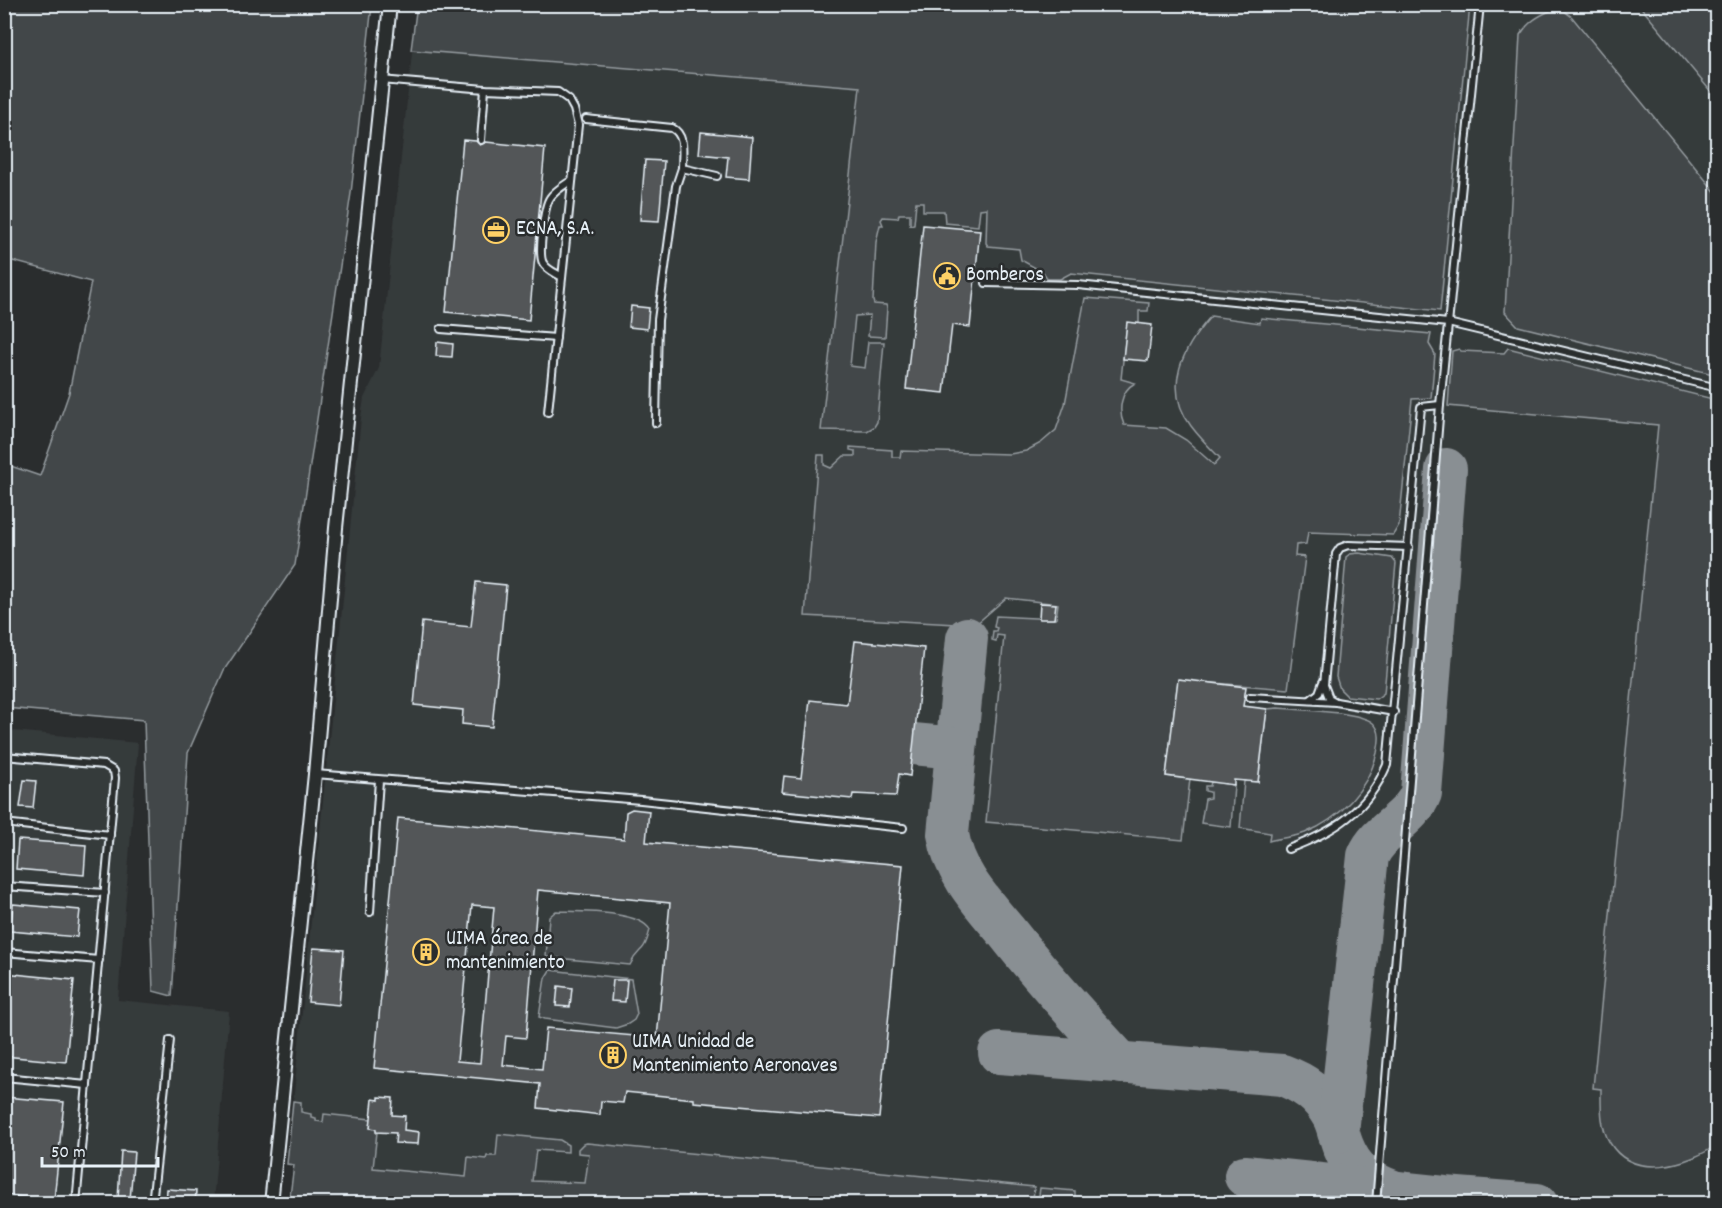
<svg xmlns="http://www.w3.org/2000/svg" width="1722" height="1208" font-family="Dekko,sans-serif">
  <rect width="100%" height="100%" fill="#2a2d2e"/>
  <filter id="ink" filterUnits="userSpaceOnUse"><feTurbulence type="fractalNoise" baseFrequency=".0167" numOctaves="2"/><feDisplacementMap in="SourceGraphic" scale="12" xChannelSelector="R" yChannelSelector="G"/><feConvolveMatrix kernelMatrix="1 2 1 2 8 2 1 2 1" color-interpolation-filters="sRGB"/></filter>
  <g filter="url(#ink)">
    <!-- built -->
    <g fill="#363a3b">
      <path d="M417,5H1717V1203L289,1204L294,1165L287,1164L361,418L364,398L379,368Z"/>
      <path d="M4,730L138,743L118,1000L229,1011L213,1203H5Z"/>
    </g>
    <!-- green -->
    <g fill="#424648" stroke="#959ca0" stroke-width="1.5">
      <path d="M5,4L372,5L351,193L295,565L224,670L188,753L172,996L153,991L144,720L5,708V464L40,476L69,393L91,282L5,259Z"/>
      <path d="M417,4L1470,5L1440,311L1071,273L1060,279H1048L1043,272L1021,260L1019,249L988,246L986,243L987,208L980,209L978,226L945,223L944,211H923V202H916L914,224L910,225V214H899L898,218L883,217L881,220L883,225H880L876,242L873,301L874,304L886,305L887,308L885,337L868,336L870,315L855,316L850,366L865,368L868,342H884L877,422L874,427L867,431L821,430L860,87L411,50Z"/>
      <path d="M1639,5H1717V99Z"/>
      <path d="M1552,10L1564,11L1572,17L1717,194V375L1518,326L1505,312L1520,35C1528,22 1538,16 1552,10Z"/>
      <path d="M1085,298L1149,303L1148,311H1139V324L1127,323L1121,379L1135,383C1120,391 1118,411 1124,425L1166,428L1186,440L1214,465L1220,458C1210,448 1200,438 1191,426C1162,387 1183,348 1211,316L1260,323L1261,318L1431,334L1429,344L1435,354L1431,398L1412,399L1399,525L1393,535L1308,532L1306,544L1296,545L1295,556L1305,557L1288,689L1178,680L1166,776L1190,779L1183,840L986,822L1004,636L997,635L996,641L992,640L993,631H996L997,628L994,627L996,616L1056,619L1058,604L1006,598L975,625L805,616L818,455H824V465L831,468L844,456H855V451L850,450V447L892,450V457H900L901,451L1010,454L1026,451L1041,443L1056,430L1065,404Z"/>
      <path d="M1508,348L1717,400L1718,1144C1689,1165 1633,1181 1610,1143C1600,1127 1601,1107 1601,1089L1593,1088L1658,425L1448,406L1452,351L1459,349L1461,351L1504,353Z"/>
      <path d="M1359,553L1392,558L1396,563L1384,693L1376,699L1347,696L1340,689L1336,677L1346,557L1350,554Z"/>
      <path d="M1278,708C1299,710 1358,711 1373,723C1382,731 1379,743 1377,753C1368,789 1340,819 1305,833C1294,837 1281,838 1269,841L1270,833L1240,828L1244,781L1258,782L1267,709Z"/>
      <path d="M1211,782L1234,785L1231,827L1201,823L1205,799L1210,798V792L1205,791V786H1210Z"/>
      <path d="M556,911C577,912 640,910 650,930C648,936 647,944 642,949C636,955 634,956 630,965L546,957L549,917Z"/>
      <path d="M550,970L631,979L637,1014L634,1020L628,1024L616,1028L545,1019L539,1017L545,978Z"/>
      <path d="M293,1101L301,1102V1112L311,1114V1117L316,1118V1121L323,1122L324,1114L371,1119L370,1128L376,1129L377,1132L373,1168L466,1177L468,1157L486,1159L487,1156H496L498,1134L560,1140L568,1145V1152L536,1150L532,1181L585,1183L589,1154L578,1153V1149L583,1144L587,1143L1034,1187L1033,1203L289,1204L294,1165L287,1164Z"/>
      <path d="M1040,1188L1075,1191V1203H1038Z"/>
    </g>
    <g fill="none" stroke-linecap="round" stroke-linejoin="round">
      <!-- taxiway -->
      <g stroke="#898f93" stroke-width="42">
        <path d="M967,638L948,834C954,873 981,901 1006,931C1042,977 1081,1020 1121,1063"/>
        <path d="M913,744L956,748"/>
        <path d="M999,1053L1282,1075C1304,1083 1320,1094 1332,1115C1337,1124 1339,1136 1343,1146C1352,1170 1369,1183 1393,1191"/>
        <path d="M1338,1132L1368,856C1379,830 1411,820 1421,793L1446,469"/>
        <path d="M1245,1176L1445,1197L1537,1204"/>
      </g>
    </g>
    <!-- building -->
    <g fill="#535759" stroke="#e8f1f8" stroke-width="1.5" fill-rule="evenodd">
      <path d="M701,132L752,137L749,179L726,177L728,157L699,154Z"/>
      <path d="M463,140L476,141L480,145L486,142L545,148L529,320L446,312Z"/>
      <path d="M645,160L664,161L659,221L640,220Z"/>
      <path d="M923,225L980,230L970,327L952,325L944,393L906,389Z"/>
      <path d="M631,306L649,308L647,329L629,327Z"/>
      <path d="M1127,322L1152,325L1148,361L1123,359Z"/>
      <path d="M437,342L453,344L452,357L436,356Z"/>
      <path d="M476,582L506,585L492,727L462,724L463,710L414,705L422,622L471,627Z"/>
      <path d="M1040,603L1056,604L1054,619H1039Z"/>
      <path d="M855,641L924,648L910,776L899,774L896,796L853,794L852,799L782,792L784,776L801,778L810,700L847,704Z"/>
      <path d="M1178,679L1246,687L1243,706L1267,709L1258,782L1234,780V785L1166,776Z"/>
      <path d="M24,780L36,781L33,808L20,807Z"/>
      <path d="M632,809L649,811L646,842L903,865L879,1118L694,1102V1099L625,1092L623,1103L601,1101L600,1115L585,1113L538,1108L540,1084L374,1068L398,818L624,839L626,812ZM538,890L670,903L657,1038L546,1028L542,1069L503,1065L506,1036L526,1038ZM472,905L494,907L480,1063L457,1061Z"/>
      <path d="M18,840L86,845L84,875L16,869Z"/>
      <path d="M13,904L80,910L77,937L10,931Z"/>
      <path d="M313,948L344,950L339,1005L308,1002Z"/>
      <path d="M4,973L74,980L66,1062L4,1056Z"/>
      <path d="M613,980H627L625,1002L611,1001Z"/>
      <path d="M558,986L572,988L570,1007L556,1006Z"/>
      <path d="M4,1097L64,1102L54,1200L4,1195Z"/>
      <path d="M379,1097L393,1098L392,1115L405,1116L404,1130L419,1132L418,1144L395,1143L396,1133L376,1132V1129L370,1128L373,1099L379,1100Z"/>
      <path d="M121,1151L134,1152L130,1200L118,1199Z"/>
      <path d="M167,1189L196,1191L195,1203H166Z"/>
    </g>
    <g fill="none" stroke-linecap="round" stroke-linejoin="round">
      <defs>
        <g id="lane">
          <path d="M381,80L485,89L558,92L569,100L574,109L578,125L548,412"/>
          <path d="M586,119L672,128C686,135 682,154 682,168L717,176"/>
          <path d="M481,140L485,89"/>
          <path d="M562,277C556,273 547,270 543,263C538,255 544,206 550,198C555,190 565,185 572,180"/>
          <path d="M986,283L1078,285L1448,323L1718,388"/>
          <path d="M441,329L556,338"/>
          <path d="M656,423L658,320L676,186L682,168"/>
          <path d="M1250,697L1336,702L1394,712"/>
          <path d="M1310,700L1319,693L1323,682"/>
          <path d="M1336,702L1329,698L1324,685L1336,554L1340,548L1348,545L1409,547"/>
          <path d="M4,756L104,765L114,771L115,778L76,1204"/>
          <path d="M315,774L641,800L903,828"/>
          <path d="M4,823L110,835"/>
          <path d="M1288,849C1334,832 1367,811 1387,765L1421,407L1440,405"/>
          <path d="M4,886L105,893"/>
          <path d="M370,912L379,780"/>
          <path d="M4,952L99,960"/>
          <path d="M4,1077L87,1085"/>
          <path d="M152,1204L170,1040"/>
          <path d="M1376,1204L1440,405L1480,4"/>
        </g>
        <path id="street" d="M271,1204L315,774L336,528L390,4"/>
      </defs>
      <!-- lane casing -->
      <use href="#lane" stroke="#e8f1f8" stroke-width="10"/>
      <!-- street casing -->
      <use href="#street" stroke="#e8f1f8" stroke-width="16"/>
      <!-- lane -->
      <use href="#lane" stroke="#2a2d2e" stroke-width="6"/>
      <!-- street -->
      <use href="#street" stroke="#2a2d2e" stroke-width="12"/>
    </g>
  </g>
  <!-- icons -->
  <defs>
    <symbol id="office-ring" viewBox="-11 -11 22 22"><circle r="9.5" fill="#2a2d2e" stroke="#ffd166" stroke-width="1.5"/><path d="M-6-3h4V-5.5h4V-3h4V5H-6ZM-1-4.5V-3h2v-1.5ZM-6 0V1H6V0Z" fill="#ffd166"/></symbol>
    <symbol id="civic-ring" viewBox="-11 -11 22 22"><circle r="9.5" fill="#2a2d2e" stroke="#ffd166" stroke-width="1.5"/><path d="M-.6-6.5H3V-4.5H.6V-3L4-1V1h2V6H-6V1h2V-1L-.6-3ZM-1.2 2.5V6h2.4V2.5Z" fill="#ffd166"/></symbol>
    <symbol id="building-ring" viewBox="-11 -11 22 22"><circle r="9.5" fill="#2a2d2e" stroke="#ffd166" stroke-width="1.5"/><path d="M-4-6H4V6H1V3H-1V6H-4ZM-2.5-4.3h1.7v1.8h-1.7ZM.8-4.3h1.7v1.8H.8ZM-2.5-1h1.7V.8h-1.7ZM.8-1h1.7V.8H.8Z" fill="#ffd166"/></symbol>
  </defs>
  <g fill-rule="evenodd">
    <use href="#office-ring" x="481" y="215" width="30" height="30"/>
    <use href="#civic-ring" x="932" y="261" width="30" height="30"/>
    <use href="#building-ring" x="411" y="937" width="30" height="30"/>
    <use href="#building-ring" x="598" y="1040" width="30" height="30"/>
  </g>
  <g text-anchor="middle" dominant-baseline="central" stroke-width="5" stroke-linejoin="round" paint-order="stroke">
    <!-- poi labels -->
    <g font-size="21" fill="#e8f1f8" stroke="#2a2d2e" text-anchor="start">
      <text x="516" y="230">ECNA, S.A.</text>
      <text x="966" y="276">Bomberos</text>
      <text x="446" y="940">UIMA área de<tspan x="446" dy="24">mantenimiento</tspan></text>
      <text x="632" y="1043">UIMA Unidad de<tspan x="632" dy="24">Mantenimiento Aeronaves</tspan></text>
    </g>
  </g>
  <!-- margin -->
  <rect width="1722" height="1208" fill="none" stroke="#2a2d2e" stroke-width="24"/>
  <rect x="12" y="12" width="1698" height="1184" fill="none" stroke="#e8f1f8" stroke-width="2" filter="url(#ink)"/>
  <!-- scale -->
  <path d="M42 1157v9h116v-9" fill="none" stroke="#e8f1f8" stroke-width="3"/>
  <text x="51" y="1157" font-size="18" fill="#e8f1f8" stroke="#2a2d2e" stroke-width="4.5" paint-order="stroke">50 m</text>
</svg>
